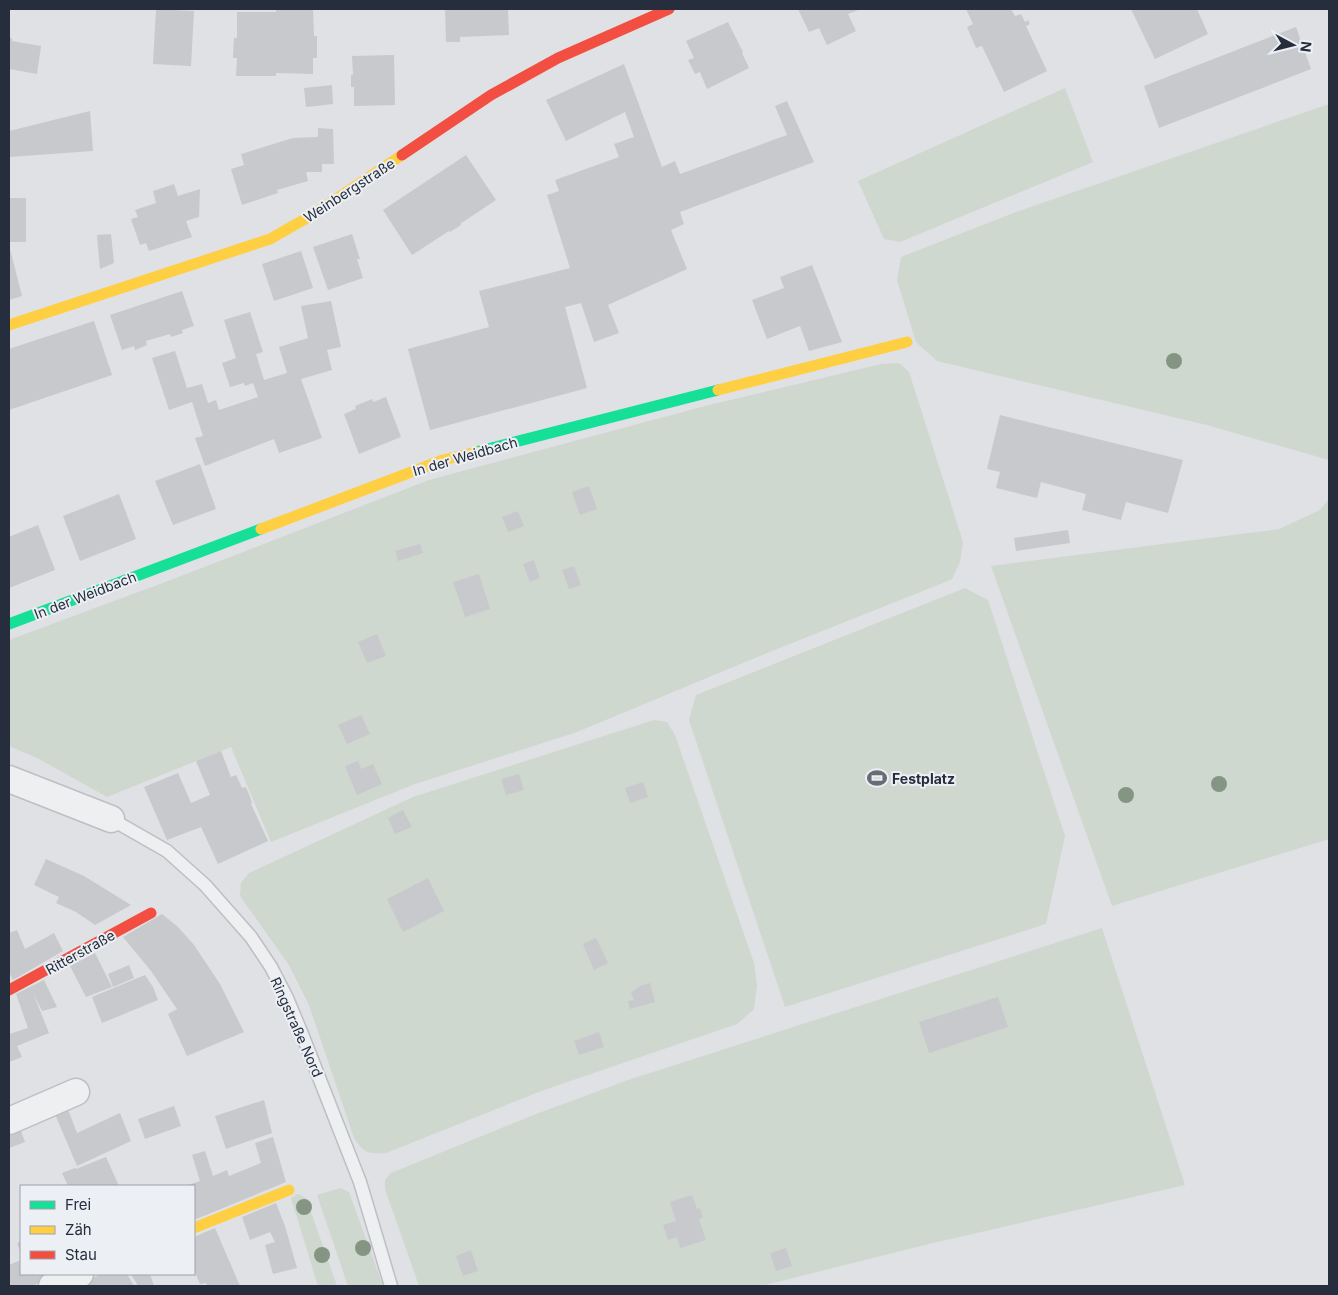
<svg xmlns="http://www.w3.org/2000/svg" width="1338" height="1295" font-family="Inter,sans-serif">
  <rect width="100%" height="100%" fill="#dfe1e4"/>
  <!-- green -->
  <g fill="#cfd8cf">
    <path d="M1065,88L1093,162L900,242L884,239L858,181Z"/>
    <path d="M1329,104V460L1207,425L937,361L916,342L897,280L901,257L1016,212Z"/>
    <path d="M899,363L909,372L963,542L960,562L952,579L938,585L772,651L577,732L415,784L271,842L231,747L107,797L39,759L9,746V640L168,581L429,480L705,406L881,364Z"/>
    <path d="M1329,499V839L1112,906L991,566L1279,529L1320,510Z"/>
    <path d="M965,588L988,600L1065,836L1046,924L785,1007L689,720L696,695Z"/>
    <path d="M654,720L667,722L675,735L754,963L757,985L754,1009L737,1024L541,1091L386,1153C369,1154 364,1154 354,1138L309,1005L289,965L240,896L241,883L249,873L413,797Z"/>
    <path d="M1102,928L1185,1185L929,1244L761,1286H419L385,1189V1180L391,1173L536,1114L628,1080Z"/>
    <path d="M340,1188L349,1192L383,1286H348L317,1195Z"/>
    <path d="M298,1194L306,1198L337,1286H318L291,1198Z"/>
  </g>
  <!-- building -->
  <g fill="#c7c9cc">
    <path d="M156,9L194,11L191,66L153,64Z"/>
    <path d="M276,9H313L314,36H317V58H313V74L276,73V76H236L237,58H233L234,38H237V12H276Z"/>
    <path d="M445,9H508L509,35L460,37V42H446Z"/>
    <path d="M798,9H861L848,14L856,31L827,45L819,28L809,32Z"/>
    <path d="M966,9H1011L1015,16L1021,14L1025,22L1028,20L1030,24L1026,26L1047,71L1004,92L982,46L976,48L967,27L973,24Z"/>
    <path d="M1131,9H1197L1208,34L1155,59Z"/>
    <path d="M728,22L743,52L742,53L749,68L707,89L700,72L695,74L688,60L694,58L686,41Z"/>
    <path d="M1296,27L1311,69L1159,128L1144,86Z"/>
    <path d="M9,38H12V41L41,46L37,74L9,69Z"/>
    <path d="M394,55L395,105L354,106V87H351V75H353L352,56Z"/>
    <path d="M624,64L662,167L675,161L680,174L787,135L775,106L787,101L814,162L680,212L684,224L671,230L687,269L608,305L619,333L594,342L581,303L565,307L587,388L430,430L408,349L489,327L479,291L570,268L547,195L559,191L555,180L619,157L614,144L634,137L625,112L566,141L546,100Z"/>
    <path d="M332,85L333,104L306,107L304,88Z"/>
    <path d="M90,111L93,151L9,157V131Z"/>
    <path d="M318,128L333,129L334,164H322V172H306L308,181L277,190L278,193L242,205L231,169L244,165L241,154L293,138L318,137Z"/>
    <path d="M466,155L496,200L460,224L461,225L450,232L449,231L412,255L383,210Z"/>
    <path d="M174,184L178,196L200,189L199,217L186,221L192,237L149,251L146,243L140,245L131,219L138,217L135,210L156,203L153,191Z"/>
    <rect x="9" y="198" width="17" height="44"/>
    <path d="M111,234L114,263L100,269L97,235Z"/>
    <path d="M352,234L360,259H357L363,278L328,290L313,247Z"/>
    <path d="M9,245L22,296L9,300Z"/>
    <path d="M301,251L313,288L274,301L262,264Z"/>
    <path d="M812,265L842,342L809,351L800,326L767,339L752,300L784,288L780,277Z"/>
    <path d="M182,291L194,326L182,330L183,333L171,337L170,334L146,341L147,345L135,350L134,346L122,350L110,315Z"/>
    <path d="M331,301L341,347L327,350L332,370L301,379L322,438L279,453L274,439L205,466L195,438L203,436L192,402L169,410L152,358L175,351L187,388L202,384L208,403L216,400L219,410L258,397L253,383L245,386L244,383L230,387L222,363L236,358L224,320L250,312L263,352L256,354L264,380L287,373L279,347L308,338L301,306Z"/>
    <path d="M94,321L112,375L9,410V349Z"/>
    <path d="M386,397L401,437L359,454L344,414L356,409L355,406L372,399L373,402Z"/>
    <path d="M1000,415L1183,460L1168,513L1126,502L1121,520L1082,510L1086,494L1041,482L1037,498L996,488L1000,472L987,469Z"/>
    <path d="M200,464L216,509L173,525L155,481Z"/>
    <path d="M589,486L597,509L580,515L572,492Z"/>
    <path d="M119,494L136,539L80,561L63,516Z"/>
    <path d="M518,511L524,526L508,532L502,517Z"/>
    <path d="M38,525L55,570L9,588V537Z"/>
    <path d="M1068,530L1070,543L1016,551L1014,538Z"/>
    <path d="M420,544L423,553L398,561L395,551Z"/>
    <path d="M534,560L540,578L530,582L523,564Z"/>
    <path d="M574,566L581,585L569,589L562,570Z"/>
    <path d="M479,574L490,609L465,617L453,582Z"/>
    <path d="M377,634L386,656L367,663L358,642Z"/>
    <path d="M361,715L370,734L347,744L338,725Z"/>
    <path d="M221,751L231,777L236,775L242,788L246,787L252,802L251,804L268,841L218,864L201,827L167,840L144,787L178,773L191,803L210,795L196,761Z"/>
    <path d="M358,761L361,769L373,764L382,784L357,795L345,766Z"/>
    <path d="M519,774L524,790L506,795L501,779Z"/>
    <path d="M643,782L648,797L630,803L625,788Z"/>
    <path d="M403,810L412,827L395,834L388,818Z"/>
    <path d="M46,859L84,876L131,905L95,925L76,912L56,903L59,897L34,885Z"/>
    <path d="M428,878L444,911L403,932L387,899Z"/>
    <path d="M162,914L178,927L194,945L220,984L244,1032L187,1056L168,1014L177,1009L151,971L123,937Z"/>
    <path d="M17,930L25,949L54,933L63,951L13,980L9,972V933Z"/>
    <path d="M596,938L608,963L594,970L583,944Z"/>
    <path d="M95,953L112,987L86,997L70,966Z"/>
    <path d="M129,965L134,978L113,987L108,974Z"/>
    <path d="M145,975L153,987L158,1000L102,1023L92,997Z"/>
    <path d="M44,980L57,1007L42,1011L33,993L49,1033L17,1046L22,1057L9,1062V1034L28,1028L16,994Z"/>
    <path d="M650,983L655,1002L630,1009L628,1001L634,1000L631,993L640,986Z"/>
    <path d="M998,997L1008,1027L929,1053L919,1022Z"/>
    <path d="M599,1032L604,1047L579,1055L574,1041Z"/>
    <path d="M264,1100L272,1133L226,1149L215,1116Z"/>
    <path d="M174,1106L181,1126L145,1139L138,1119Z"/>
    <path d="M67,1107L77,1133L120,1113L131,1141L77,1166L54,1112Z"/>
    <path d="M19,1126L25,1142L9,1148V1130Z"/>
    <path d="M273,1137L286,1182L194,1220V1186H185L200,1181L192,1155L205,1151L213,1176L227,1170L229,1176L261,1163L255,1143Z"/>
    <path d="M106,1157L119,1186H68L62,1173L75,1168L76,1169Z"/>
    <path d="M692,1195L697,1209L700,1208L703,1218L699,1219L706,1240L680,1248L677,1237L668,1240L663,1225L676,1221L670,1202Z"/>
    <path d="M276,1203L285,1226L297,1268L273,1274L265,1245L275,1242L270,1232L250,1240L242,1217Z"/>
    <path d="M215,1228L240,1286H208L206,1283L200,1284L194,1270V1237Z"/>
    <path d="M21,1241V1254L17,1243Z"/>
    <path d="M786,1248L792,1266L776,1271L770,1253Z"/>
    <path d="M471,1250L478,1271L463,1276L456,1256Z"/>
    <path d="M21,1260V1274H60L32,1286H9V1265Z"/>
    <path d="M101,1274H127L134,1286H76Z"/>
    <path d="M131,1274H150L154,1286H138Z"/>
  </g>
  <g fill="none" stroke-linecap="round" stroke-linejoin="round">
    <defs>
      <path id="lane" d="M111,819L167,851L205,885L251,937L271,967L287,998L302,1034L360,1182L391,1286"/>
      <g id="street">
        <path d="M9,779L111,819"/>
        <path d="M9,1121L76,1092"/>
        <path d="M52,1286L80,1274"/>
      </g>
    </defs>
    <!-- lane casing -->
    <use href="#lane" stroke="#bdbfc2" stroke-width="15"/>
    <!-- street casing -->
    <use href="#street" stroke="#bdbfc2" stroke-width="29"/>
    <!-- lane -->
    <use href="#lane" stroke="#eeeff1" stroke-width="12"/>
    <!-- street -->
    <use href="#street" stroke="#eeeff1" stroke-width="26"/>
    <!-- fast -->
    <g stroke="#16e098" stroke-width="11">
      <path d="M476,452L718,390"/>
      <path d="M9,624L261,529"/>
    </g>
    <!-- slow -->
    <g stroke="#ffcf43" stroke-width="11">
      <path d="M9,325L270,239L312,215L402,155"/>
      <path d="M718,390L907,342"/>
      <path d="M261,529L443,460L476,452"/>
      <path d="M194,1228L289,1190"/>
    </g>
    <!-- jam -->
    <g stroke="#f24e42" stroke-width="11">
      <path d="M402,155L491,95L558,58L669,9"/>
      <path d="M9,990L151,913"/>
    </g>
  </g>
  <!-- trees -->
  <g fill="#849683">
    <circle cx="1174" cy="361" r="8"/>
    <circle cx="1219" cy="784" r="8"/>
    <circle cx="1126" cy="795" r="8"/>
    <circle cx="304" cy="1207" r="8"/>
    <circle cx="363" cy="1248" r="8"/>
    <circle cx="322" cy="1255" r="8"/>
  </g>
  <!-- icons -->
  <defs>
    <symbol id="stadium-bare" viewBox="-9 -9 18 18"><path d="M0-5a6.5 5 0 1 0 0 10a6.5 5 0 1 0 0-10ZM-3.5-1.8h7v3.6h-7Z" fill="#676d77" stroke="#eceff4" stroke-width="2.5" paint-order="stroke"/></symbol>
  </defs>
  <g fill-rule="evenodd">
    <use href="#stadium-bare" x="863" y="764" width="28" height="28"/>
  </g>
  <g text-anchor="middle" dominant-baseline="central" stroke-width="4" stroke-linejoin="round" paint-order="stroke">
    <!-- street labels -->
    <g font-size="14" fill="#262e3d" stroke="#eceff4">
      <text transform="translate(349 190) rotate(-33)">Weinbergstraße</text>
      <text transform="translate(465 456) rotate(-16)">In der Weidbach</text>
      <text transform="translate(85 595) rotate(-21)">In der Weidbach</text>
      <text transform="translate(80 952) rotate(-29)">Ritterstraße</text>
      <text transform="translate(297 1027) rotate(66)">Ringstraße Nord</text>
    </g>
    <!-- poi labels -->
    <g font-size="14" font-weight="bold" fill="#262e3d" stroke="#eceff4" text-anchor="start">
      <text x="892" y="778">Festplatz</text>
    </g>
  </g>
  <!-- border -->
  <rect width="1338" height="1295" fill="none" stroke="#262e3d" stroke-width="20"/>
  <!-- legend -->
  <rect x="20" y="1185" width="175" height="90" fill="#eceff4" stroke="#9da2ab"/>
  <rect x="30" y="1201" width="25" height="8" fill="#16e098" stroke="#9da2ab"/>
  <text x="65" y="1210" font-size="15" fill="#262e3d">Frei</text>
  <rect x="30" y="1226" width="25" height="8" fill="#ffcf43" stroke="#9da2ab"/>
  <text x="65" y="1235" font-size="15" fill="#262e3d">Zäh</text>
  <rect x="30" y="1251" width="25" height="8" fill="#f24e42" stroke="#9da2ab"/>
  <text x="65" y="1260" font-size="15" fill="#262e3d">Stau</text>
  <!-- north arrow -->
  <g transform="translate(1293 45) rotate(97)" stroke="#eceff4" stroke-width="4" paint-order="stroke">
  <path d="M0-4L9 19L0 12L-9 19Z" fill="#262e3d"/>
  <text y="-8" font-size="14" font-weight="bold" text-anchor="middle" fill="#262e3d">N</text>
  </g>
</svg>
